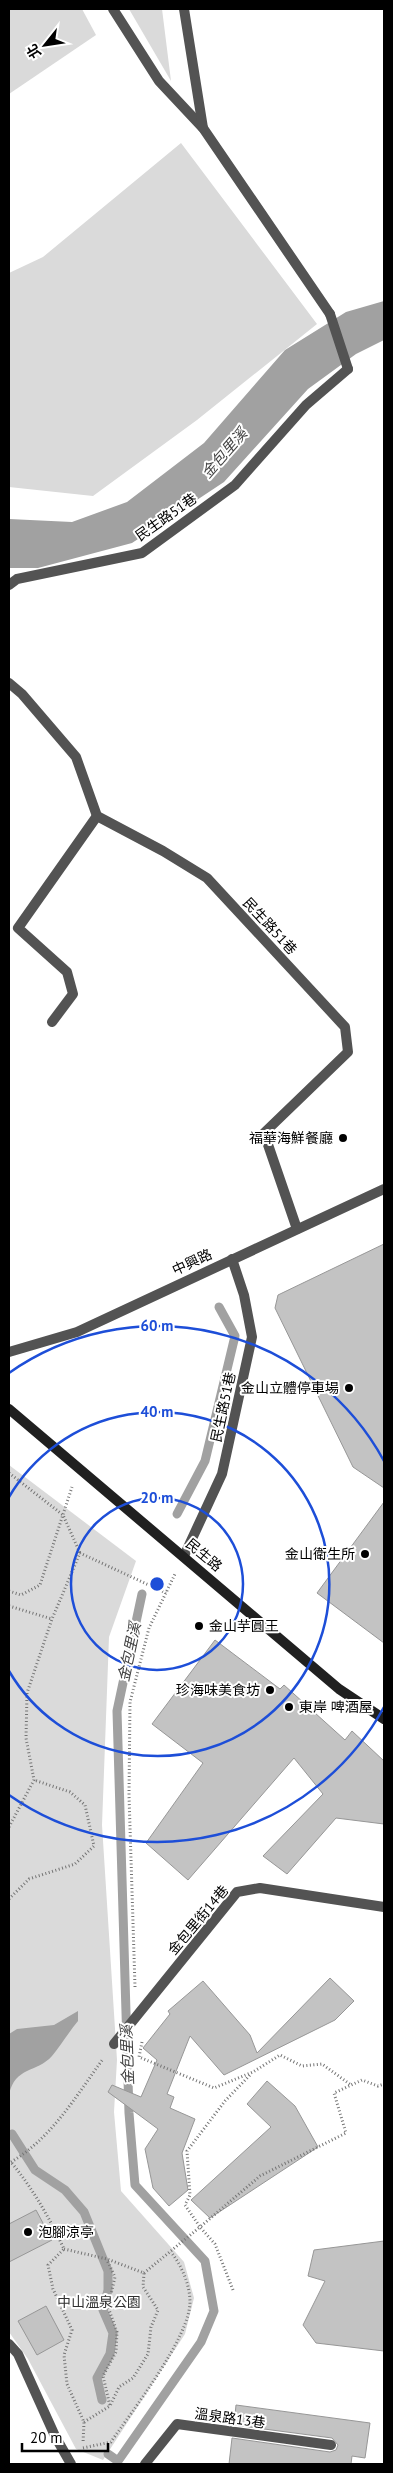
<svg xmlns="http://www.w3.org/2000/svg" width="393" height="2473" font-family="'PT Sans','Noto Sans TC',sans-serif">
  <rect width="100%" height="100%" fill="#fff"/>
  <!-- green -->
  <g fill="#dadada">
    <path d="M9,9H82L96,35L9,94Z"/>
    <path d="M129,9H162L171,81Z"/>
    <path d="M181,143L317,324L197,420L93,496L9,487V273L43,257Z"/>
    <path d="M9,1465L136,1561L109,1637L102,1825L117,2060L114,2112L121,2191L184,2262L194,2298L185,2334L103,2460L76,2449L28,2359L9,2332Z"/>
  </g>
  <!-- water -->
  <g fill="#a1a1a1">
    <path d="M384,301V340L356,354L308,389L224,482L132,543L38,568H9V519L72,522L127,502L204,443L285,350L346,312Z"/>
    <path d="M78,2011V2021C69,2032 61,2045 52,2056C37,2073 15,2066 9,2095V2034L17,2029L54,2025Z"/>
  </g>
  <g fill="none" stroke-linecap="round" stroke-linejoin="round">
    <!-- stream -->
    <g stroke="#a1a1a1" stroke-width="9">
      <path d="M177,1514L205,1461L235,1336L219,1307"/>
      <path d="M12,2134L35,2170L65,2190L84,2212L108,2271V2290L103,2310L113,2333L110,2354L97,2378L102,2400"/>
      <path d="M108,2454L118,2461L201,2342L214,2311L205,2261L135,2185L129,2113L117,1711L142,1594"/>
    </g>
  </g>
  <!-- building -->
  <g fill="#c3c3c3" stroke="#979797">
    <path d="M384,1244V1488L353,1467L275,1308L278,1295Z"/>
    <path d="M384,1502V1643L317,1593Z"/>
    <path d="M215,1640L280,1689L284,1685L345,1740L352,1731L384,1761V1824L336,1818L287,1874L263,1856L323,1794L294,1758L188,1880L146,1843L203,1763L152,1724Z"/>
    <path d="M330,1978L354,2001L335,2020L224,2075L190,2036L167,2094L174,2097L170,2108L195,2119L182,2153L188,2190L169,2206L153,2188L145,2149L158,2129L108,2092L112,2085L141,2097L157,2060L143,2048L170,2014L168,2011L203,1981L250,2035L257,2053Z"/>
    <path d="M267,2081L295,2106L318,2147L210,2218L191,2200L271,2127L247,2104Z"/>
    <path d="M36,2210L52,2240L9,2262V2224Z"/>
    <path d="M384,2241V2351L316,2343L303,2325L325,2281L308,2276L314,2250Z"/>
    <path d="M46,2306L64,2340L37,2355L18,2321Z"/>
    <path d="M236,2405L370,2423L365,2458L352,2456L351,2464H229L232,2438L330,2452L336,2450L338,2445L332,2438L234,2425Z"/>
  </g>
  <g fill="none" stroke-linecap="round" stroke-linejoin="round">
    <!-- path -->
    <g stroke="#757575" stroke-width="3" stroke-dasharray="1 2.5" stroke-linecap="butt">
      <path d="M9,1473L63,1515L80,1553"/>
      <path d="M9,1591L21,1595L40,1585L72,1487"/>
      <path d="M9,1606L52,1619"/>
      <path d="M9,1827L34,1780L26,1738L27,1693L52,1619L80,1553L166,1593"/>
      <path d="M9,1899L29,1879L75,1864L94,1846L85,1805L70,1792L34,1780"/>
      <path d="M135,1987L129,1795L130,1702L149,1628L175,1574"/>
      <path d="M142,2042L139,2057L214,2088L253,2072L280,2055L302,2066L322,2064L351,2085"/>
      <path d="M9,2162H11C33,2189 49,2217 64,2249L48,2265L53,2289L72,2330L64,2355L67,2384L84,2422L83,2443"/>
      <path d="M11,2162C52,2138 76,2096 103,2059"/>
      <path d="M64,2249L107,2259L144,2273L143,2287L158,2310L151,2327L148,2354L133,2378L119,2387L110,2406"/>
      <path d="M144,2273L200,2227L185,2205L190,2195L187,2151L225,2101L251,2074"/>
      <path d="M233,2290L215,2244L200,2227L260,2176L346,2133L334,2093L362,2080L378,2086L384,2084"/>
      <path d="M84,2422L110,2406L103,2376L116,2352L117,2332L108,2307L115,2277L107,2260"/>
      <path d="M83,2448L111,2442C132,2411 190,2337 190,2302C190,2284 181,2265 171,2252"/>
    </g>
    <!-- lane -->
    <g stroke="#535353" stroke-width="10">
      <path d="M113,9L159,81L203,128L330,314"/>
      <path d="M184,9L203,128"/>
      <path d="M9,585L17,579L142,553L235,485L306,405L348,369"/>
      <path d="M9,683L22,694L76,757L97,816L163,851L207,878L345,1027L348,1052L264,1133L297,1229"/>
      <path d="M184,1556L222,1474L252,1337L244,1295L232,1259"/>
    </g>
    <!-- street -->
    <g stroke="#535353" stroke-width="10">
      <path d="M330,314L348,369"/>
      <path d="M52,1022L73,994L67,972L18,928L97,816"/>
      <path d="M9,1352L77,1332L384,1189"/>
      <path d="M114,2044L237,1892L260,1888L384,1907"/>
      <path d="M9,2344L18,2354L55,2436L71,2464"/>
      <path d="M145,2464L177,2424L331,2445"/>
    </g>
    <!-- secondary -->
    <path stroke="#202020" stroke-width="10" d="M9,1409L339,1689L384,1719"/>
  </g>
  <!-- distance rings -->
  <g fill="none" stroke="#1d4ed8" stroke-width="2.5">
    <circle cx="157" cy="1584" r="86"/>
    <path d="M9 1497A172 172 0 1 1 9 1671"/>
    <path d="M384 1707A258 258 0 0 1 9 1795M9 1373A258 258 0 0 1 384 1461"/>
  </g>
  <!-- markers -->
  <g fill="#000" stroke="#fff" stroke-width="2">
    <circle cx="343" cy="1138" r="5"/>
    <circle cx="349" cy="1388" r="5"/>
    <circle cx="365" cy="1554" r="5"/>
    <circle cx="199" cy="1626" r="5"/>
    <circle cx="270" cy="1690" r="5"/>
    <circle cx="289" cy="1707" r="5"/>
    <circle cx="28" cy="2232" r="5"/>
  </g>
  <g text-anchor="middle" dominant-baseline="central" stroke-width="4" stroke-linejoin="round" paint-order="stroke">
    <!-- street labels -->
    <g font-size="14" fill="#000" stroke="#fff">
      <text transform="translate(166 517) rotate(-35)">民生路51巷</text>
      <text transform="translate(270 926) rotate(47)">民生路51巷</text>
      <text transform="translate(192 1262) rotate(-25)">中興路</text>
      <text transform="translate(223 1407) rotate(-78)">民生路51巷</text>
      <text transform="translate(204 1555) rotate(40)">民生路</text>
      <text transform="translate(198 1920) rotate(-50)">金包里街14巷</text>
      <text transform="translate(230 2418) rotate(8)">溫泉路13巷</text>
    </g>
    <!-- poi labels -->
    <g font-size="14" fill="#000" stroke="#fff" text-anchor="end">
      <text x="333" y="1138">福華海鮮餐廳</text>
      <text x="339" y="1388">金山立體停車場</text>
      <text x="355" y="1554">金山衛生所</text>
      <text x="209" y="1626" text-anchor="start">金山芋圓王</text>
      <text x="260" y="1690">珍海味美食坊</text>
      <text x="299" y="1707" text-anchor="start">東岸 啤酒屋</text>
      <text x="38" y="2232" text-anchor="start">泡腳涼亭</text>
    </g>
    <!-- park labels -->
    <g font-size="14" fill="#313131" stroke="#fff">
      <text x="99" y="2302">中山溫泉公園</text>
    </g>
    <!-- water labels -->
    <g font-size="15" font-style="italic" fill="#424242" stroke="#fff">
      <text transform="translate(224 453) rotate(-49)">金包里溪</text>
      <text transform="translate(129 1652) rotate(-78)">金包里溪</text>
      <text transform="translate(127 2055) rotate(-92)">金包里溪</text>
    </g>
  </g>
  <circle cx="157" cy="1584" r="8" fill="#1d4ed8" stroke="#fff" stroke-width="2.5"/>
  <g font-size="15" text-anchor="middle" font-weight="bold" fill="#1d4ed8" stroke="#fff" stroke-width="4" stroke-linejoin="round" paint-order="stroke">
    <text x="157" y="1331">60 m</text>
    <text x="157" y="1417">40 m</text>
    <text x="157" y="1503">20 m</text>
  </g>
  <!-- border -->
  <rect width="393" height="2473" fill="none" stroke="#000000" stroke-width="20"/>
  <!-- north arrow -->
  <g transform="translate(45 45) rotate(240)" stroke="#ffffff" stroke-width="4" paint-order="stroke">
  <path d="M0-4L9 19L0 12L-9 19Z" fill="#000000"/>
  <text y="-8" font-size="14" font-weight="bold" text-anchor="middle" fill="#000000">北</text>
  </g>
  <!-- scale -->
  <path d="M22 2443v8h86v-8" fill="none" stroke="#000000" stroke-width="2.5"/>
  <text x="30" y="2443" font-size="15" fill="#000000" stroke="#ffffff" stroke-width="4" paint-order="stroke">20 m</text>
</svg>
